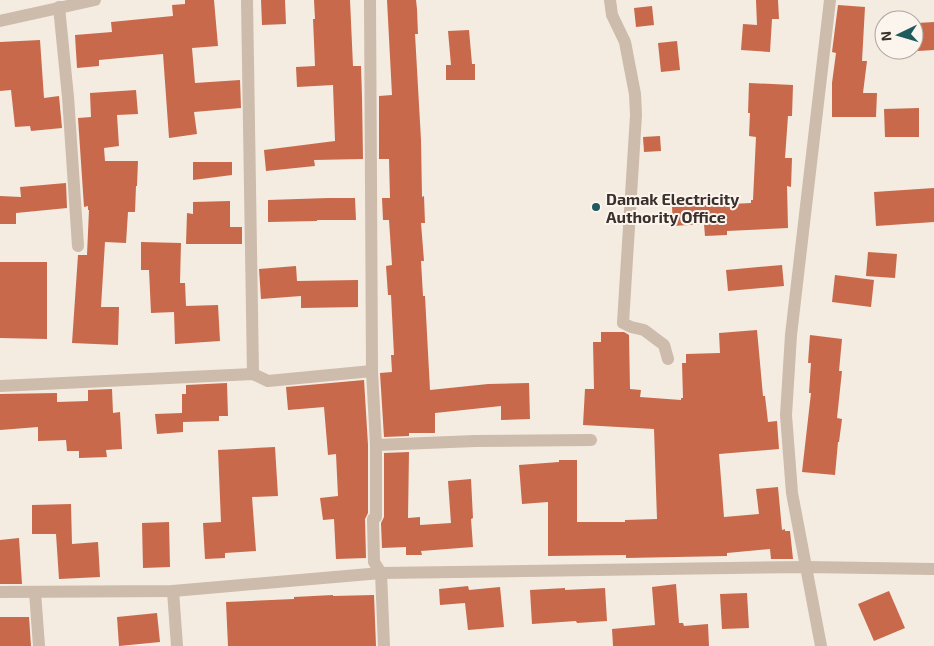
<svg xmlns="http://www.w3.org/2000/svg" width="934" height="646" font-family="'Exo 2',sans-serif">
  <rect width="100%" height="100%" fill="#f4ebe1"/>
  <!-- building -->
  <g fill="#c8694b">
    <path d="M185,0H214L218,46L192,48L195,83L240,80L241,108L194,112L197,134L169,138L163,54L99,60V66L77,68L75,35L112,32L111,22L173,16L172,5L185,4Z"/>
    <path d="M261,0H285L286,24L262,25Z"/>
    <path d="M314,0H350L353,66H361L362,97L363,159L314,160L315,166L266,171L264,150L335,141L333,85L297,87L296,67L315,66L313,19H315Z"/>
    <path d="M387,0H416L417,9L418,34H415L421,140L422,197L424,196L425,223H421L424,261H421L423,296H425L430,390L488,384L529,383L530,419L501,420V406L435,413V433H409V436L384,437L380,373L392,372L391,355H394L391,295H388L386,266L392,265L389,220H383L382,198H390L389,159H379V96L392,95Z"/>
    <path d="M756,0H778L779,19H772L770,52L741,50L743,24L757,25Z"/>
    <path d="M838,5L865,7L862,61H867L863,93H877L876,117H832V83L836,53L832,52Z"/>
    <path d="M652,6L654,25L636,27L634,8Z"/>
    <path d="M934,22V50L918,51L917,23Z"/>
    <path d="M469,30L472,64H475V80H446V65H451L448,31Z"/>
    <path d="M40,40L44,98L59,96L62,128L31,131L30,126L15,127L11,90L0,91V42Z"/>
    <path d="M677,41L680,70L661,72L658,43Z"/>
    <path d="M749,83L793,85L792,116H788L785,158H792L791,187L787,186L788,228L727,231V235L705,236L704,224L673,226L672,207L751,203V200H753L756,137L749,136L750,113H748Z"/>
    <path d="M136,90L138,114L117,115L119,146L104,148L105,161H138L137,186H136L135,212H128L126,243L105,242L101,307H119L118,345L72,343L78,255H87L89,210H88V206L84,207L78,118L91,117L90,93Z"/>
    <path d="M919,108V137H885L884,109Z"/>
    <path d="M660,136L661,151L644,152L643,137Z"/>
    <path d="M193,162H232V175L193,180Z"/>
    <path d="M66,183L67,208L16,213V224H0V196L21,197L20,187Z"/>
    <path d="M934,188V222L876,226L874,192Z"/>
    <path d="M328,198H355L356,220H317V221L268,222V200Z"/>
    <path d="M230,201V227H242V244H186L187,213L193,214V202Z"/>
    <path d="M141,242L181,243L180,283H185L186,306L218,305L220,341L175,344L174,312L151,313L149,270H141Z"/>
    <path d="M868,252L897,254L895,278L866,276Z"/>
    <path d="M0,262H47V339L0,338Z"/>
    <path d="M782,265L784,286L728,291L726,270Z"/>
    <path d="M296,266L297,281L358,280V307L301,308V296L261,299L259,269Z"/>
    <path d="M835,275L874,280L871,307L832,302Z"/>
    <path d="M757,330L763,396H765L768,422L777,421L779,449L719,454L724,517L759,514L756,489L778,487L782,530L785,529V531H790L793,559H771L770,549L727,553V556L626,558V555L548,556V502L522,504L519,465L559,462V460H577V522H625V520L657,519L654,429L583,425L585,389H594L593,342H601V332H624L629,335L630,389L641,390L640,397L681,400V398H683L682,363H686V354L720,353L719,333Z"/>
    <path d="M810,335L842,339L839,371H842L837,418L842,419L839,442H838L835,475L802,472L811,393H809L811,363H808Z"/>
    <path d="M364,380L368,445V513L365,519L366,558L336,559L334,519L323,520L320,498L338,496L336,454L328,455L324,407L288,410L286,387Z"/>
    <path d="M227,383L228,416H219V421L183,422V432L157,434L155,414L182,413V394H186V385Z"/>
    <path d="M112,389L113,413L120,412L122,449L106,450L107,457L79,458V451H67L66,440L38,441V427L0,430V394L57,393V402L88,401V390Z"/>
    <path d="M275,447L278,496L252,497L256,551L225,553V558L205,559L203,523L221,522L218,450Z"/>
    <path d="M409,452L408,518L420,517V525L451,523L448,481L471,479L473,518L471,519L473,547L421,551L422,555H406V547L382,548L381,523L384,517V453Z"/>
    <path d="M71,504L72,544L98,542L100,577L59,579L56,534H32V505Z"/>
    <path d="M169,522L170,567L143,568L142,523Z"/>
    <path d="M19,538L22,584H0V540Z"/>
    <path d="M676,584L679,623H683L684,626L708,624L709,646H613L612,629L655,625L652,587Z"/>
    <path d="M468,586L469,590L500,587L504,627L468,630L465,603L440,605L439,589Z"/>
    <path d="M565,588V590L605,588L607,621L577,623L576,621L532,624L530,590Z"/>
    <path d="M889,591L905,628L874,641L858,604Z"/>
    <path d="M747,593L749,628L722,629L720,594Z"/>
    <path d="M333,595V596L374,595L376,646H228L226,602L294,599V597Z"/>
    <path d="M157,613L160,642L119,646L117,617Z"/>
    <path d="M0,617H29L31,646H0Z"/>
  </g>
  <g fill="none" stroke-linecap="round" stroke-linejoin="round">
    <!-- minor -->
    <g stroke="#cdbbac" stroke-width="12">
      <path d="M247,0L253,374"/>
      <path d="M370,0L372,371L376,445V517L373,519L374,562L381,573L384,646"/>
      <path d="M610,0L612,15L625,42L635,94L636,115L623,323L631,327L644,330L664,345L668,359"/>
      <path d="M59,7L68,97L78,246"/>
      <path d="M0,21L95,0"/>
      <path d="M0,386L253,374L268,381L372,371"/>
      <path d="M376,445L475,441L591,440"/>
      <path d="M173,591L177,646"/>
      <path d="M0,592L173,591L381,573L806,567L934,569"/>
      <path d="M35,592L39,646"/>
      <path d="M821,646L792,493L786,415L791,335L830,0"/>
    </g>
  </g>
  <!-- markers -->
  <circle fill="#1f5a5e" stroke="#fbf5ee" stroke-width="2" cx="596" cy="207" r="5"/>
  <g text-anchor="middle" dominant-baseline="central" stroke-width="4" stroke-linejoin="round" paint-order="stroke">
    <!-- poi labels -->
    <g font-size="16" font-weight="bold" fill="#3b302b" stroke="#fbf5ee" text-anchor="start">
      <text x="606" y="198">Damak Electricity<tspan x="606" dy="18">Authority Office</tspan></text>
    </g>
  </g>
  <!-- north arrow -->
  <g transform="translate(899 35) rotate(265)"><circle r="24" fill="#fbf5ee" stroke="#aea6a0"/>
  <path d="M0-4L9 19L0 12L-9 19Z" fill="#1f5a5e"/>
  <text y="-8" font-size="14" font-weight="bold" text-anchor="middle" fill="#3b302b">N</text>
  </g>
</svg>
